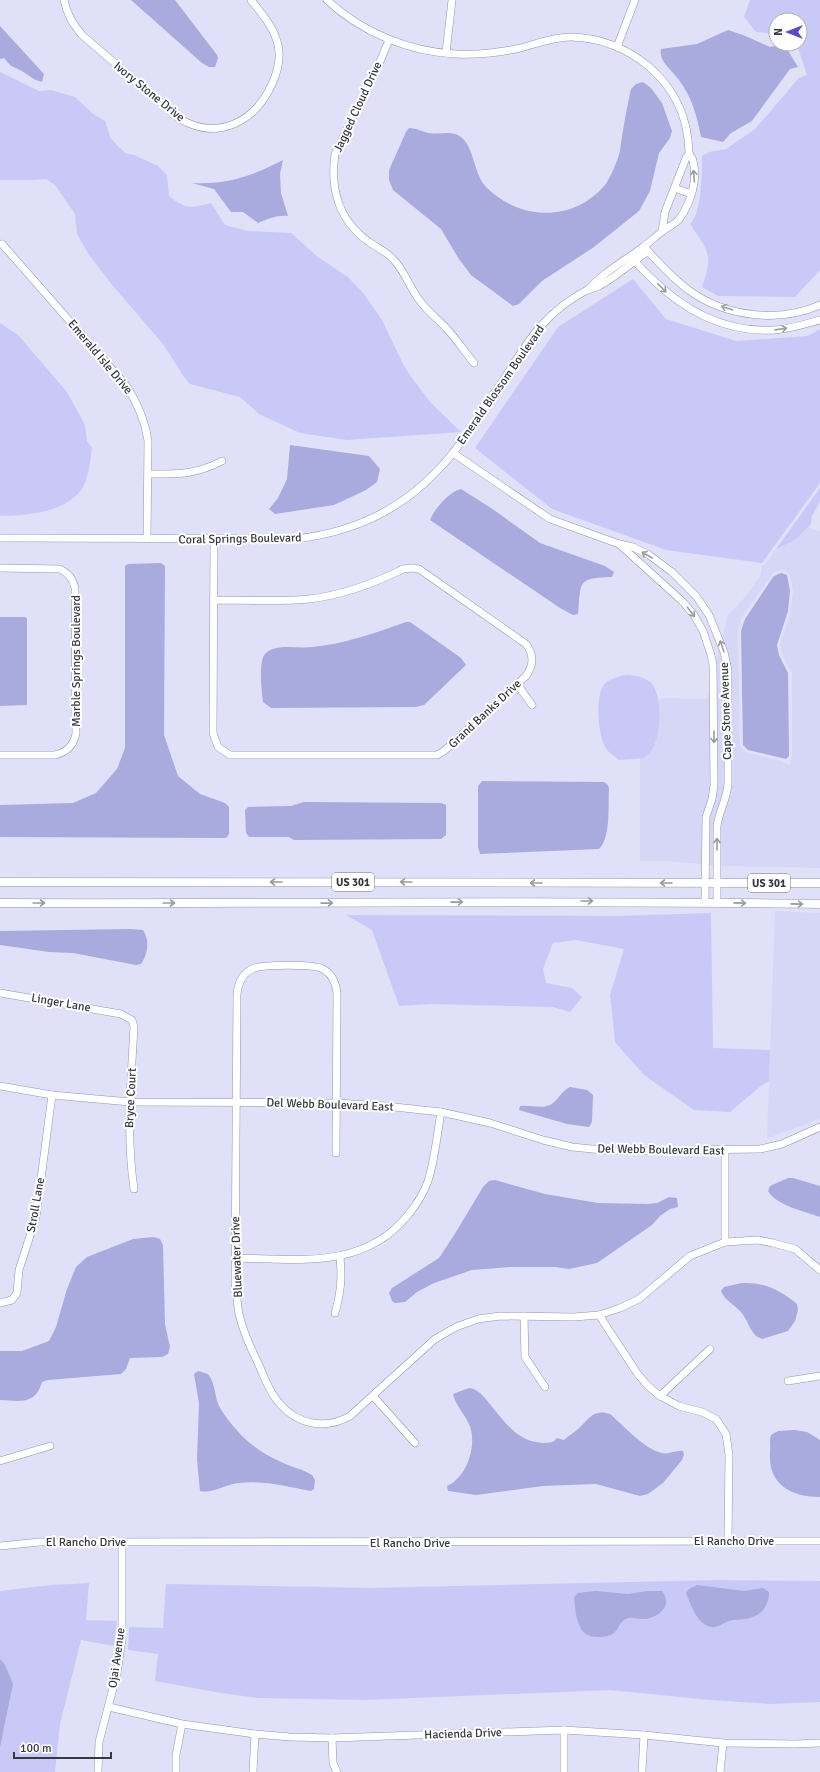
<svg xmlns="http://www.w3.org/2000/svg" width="820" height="1772" font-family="Signika,sans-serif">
  <rect width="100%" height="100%" fill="#e0e1f8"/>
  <!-- built -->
  <g fill="#d6d7f6" fill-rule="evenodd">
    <path d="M808,527L820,531V868L721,866V827L722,816L731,794L732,784L731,670L723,637L727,617L745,597L760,577L762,566L765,564L776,549L795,540ZM782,570L790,574L793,591L790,615L780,645L782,655L792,673V751L790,766L779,760L747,753L740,746L738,631L742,617L771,576L775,572Z"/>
    <path d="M719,650L724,670V793L715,814L713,826V866L709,865V818L716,799L718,785L716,662Z"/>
    <path d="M710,687V785L708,798L702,817V864L665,861H640V757L646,756L659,718V700L665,698L707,699Z"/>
    <path d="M775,911L820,913V1118L799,1127L767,1138Z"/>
  </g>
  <!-- green -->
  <g fill="#c8c9f7">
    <path d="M750,0H820V270L795,297L718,296L702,287C714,254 708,251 690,224C702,213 702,172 702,156L709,152L726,149L755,129L799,78L807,75L799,51L794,44H800V20H776V34L756,32L744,17Z"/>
    <path d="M0,72L39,91L51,90L75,97L92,113L105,121L111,139L125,153L134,155L158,166L167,175L169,196C187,210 189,208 211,203L225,225L248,231L291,233L318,257L348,277L364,294L382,320L403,364L409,374L431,403L461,432L347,440L300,433L259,414L240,397L190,384L184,377L163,344L113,286L89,255L77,234L75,214L55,185L46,179L34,180H0Z"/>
    <path d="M633,279L666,319L736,341L808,336L820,329V483L762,563L666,550L552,509L475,448L558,327Z"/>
    <path d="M0,323L18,335L67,392L85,425L87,441L92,448C90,461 89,479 81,490C62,514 27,515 0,516Z"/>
    <path d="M820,488V501L812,516L811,524L795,540L776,549Z"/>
    <path d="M625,675C634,675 647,677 653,685C663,700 662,745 646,756C640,760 626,759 619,760C615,757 610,753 607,750C598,738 595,699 603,686C608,679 617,677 625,675Z"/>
    <path d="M711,913L713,1048L770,1050L769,1081L761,1086L730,1112L694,1110L644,1075L615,1042L610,995L624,949L576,940L553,943L543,969L546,983L572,988L582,997L570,1012L553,1007L431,1004L399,1006L372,930L346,915L619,916Z"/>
    <path d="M718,1580L820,1581V1702L770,1704L710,1700L610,1690L367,1700L258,1698L221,1693L155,1681L158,1654L128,1650L129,1627L163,1628L166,1584L372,1588Z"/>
    <path d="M89,1583L86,1620L117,1621L114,1646L81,1640L60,1724L55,1772H0V1591L51,1585Z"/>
  </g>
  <!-- water -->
  <g fill="#a9aade">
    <path d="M131,0H175L217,55L218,58L215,67H209L202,63Z"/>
    <path d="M0,26L44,74L42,82C32,79 33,78 25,73C15,66 13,70 4,58L0,59Z"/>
    <path d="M728,30L743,35L770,47L784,44L798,67L790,69L752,121L731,133L723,142L701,137C697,116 692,97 679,80C673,71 658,61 661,49L697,44Z"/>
    <path d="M643,82L651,88L662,103L672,131L670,138L659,153L650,191L639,211L594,247L542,281L519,304L513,306L471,275L459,259L441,229L393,190L389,180V170L406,132L409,128C417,128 422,132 429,133C441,135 452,130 461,137C475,148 473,174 487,188C520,220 573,223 605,185C610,178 615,166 618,158C621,150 621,139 623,131C625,117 628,103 631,89L636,84Z"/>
    <path d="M283,160L280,174L281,193L288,216C277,215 268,219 258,223L243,212H231L214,189L192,183C227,185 252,176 283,160Z"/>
    <path d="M290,445L369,456L380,469L377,482L366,490L334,505L275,514L269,509L278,498L287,479Z"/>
    <path d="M461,489L491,508L540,543L605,566L614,572L612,577C577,578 581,581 578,614L573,615L560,608L430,520C434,509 450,491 461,489Z"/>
    <path d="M161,563L165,566L164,735L178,776L200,794L225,803L229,807V834L226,838L0,837V805L73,803L96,793L117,769L125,748V566L128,564Z"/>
    <path d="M782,573L787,575L790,591L788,611L777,645L779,655L788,673L789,751V756L786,759L748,750L743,745L741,631L745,619L773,577L778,574Z"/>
    <path d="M0,617H25L27,619V705L0,706Z"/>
    <path d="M406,622H410L461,658L466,665L424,705L416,707L271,708L263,702C262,691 258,662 265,654C275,643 298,649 312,647C344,644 375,633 406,622Z"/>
    <path d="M482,781L604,782L608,785L609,789C608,805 611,838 599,849L480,854L478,847V786Z"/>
    <path d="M304,802L441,803L446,805V835L441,839L294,840L289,837H249L246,833L245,810L248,807L291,806Z"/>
    <path d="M130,929L143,930C150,940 148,954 141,964L136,965L73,953L49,952L0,945V931Z"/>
    <path d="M570,1087L587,1090L593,1095L592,1122L589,1127L567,1124L519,1110L520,1106C530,1105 541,1109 550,1105C558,1101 561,1091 570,1087Z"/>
    <path d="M788,1178H793L820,1186V1217C804,1211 777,1206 768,1191L770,1186Z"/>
    <path d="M495,1180L545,1194L598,1203L648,1204L657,1203L669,1197L677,1198L678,1207L670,1209L660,1216L652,1225L597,1263L569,1269L555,1267H511L472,1270L434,1283L417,1292L405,1302L395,1303L392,1301L389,1293L392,1288L439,1258L456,1232L483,1187L489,1181Z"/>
    <path d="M154,1237L160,1239L163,1245L165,1324L170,1347L168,1354L162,1357L130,1358L126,1369L121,1374L48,1380L42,1382C35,1405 21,1401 0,1400V1351H22L49,1341L56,1327L67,1289L76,1267L87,1257L133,1239Z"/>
    <path d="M742,1283C764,1282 780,1290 797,1304L798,1310L795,1321L788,1331L762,1339L756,1336C749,1329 747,1319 741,1312C734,1304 725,1301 721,1291L724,1287Z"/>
    <path d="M198,1371L208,1374C216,1384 214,1397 220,1408C236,1433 254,1450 281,1462C291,1467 303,1469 312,1475L315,1480L314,1489L311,1491C288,1487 263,1480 239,1483C226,1484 213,1494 200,1491L197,1460L199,1403L194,1374Z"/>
    <path d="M469,1388L474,1389L480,1393C501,1414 516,1449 553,1442L557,1438L564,1440C568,1436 573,1433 577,1430C588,1420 593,1408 610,1414C624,1426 644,1449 662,1453C669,1455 675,1450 683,1451L684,1455L682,1460L663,1483L648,1494L640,1496L596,1484L543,1486L476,1495L448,1491L447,1486C467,1478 478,1444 469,1424C465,1415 455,1404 453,1394Z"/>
    <path d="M795,1430L807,1432L820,1440V1497C792,1497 768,1485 770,1453C771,1446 769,1442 771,1435L778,1431Z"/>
    <path d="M697,1585L744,1591L763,1588L769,1592C769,1607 760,1617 745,1619C739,1620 734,1619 729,1621C722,1623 716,1630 708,1626C696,1621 691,1605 686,1593L689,1589Z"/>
    <path d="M596,1591L628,1594L647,1591H662C665,1595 666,1598 666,1602C666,1612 652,1619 644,1619C638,1619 631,1616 626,1619C619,1622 619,1629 614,1633C610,1636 604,1637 600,1637C576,1639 576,1614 574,1597L578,1593Z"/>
    <path d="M0,1659L5,1665L13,1684L0,1747Z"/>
  </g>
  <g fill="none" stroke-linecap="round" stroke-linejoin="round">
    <defs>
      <g id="minor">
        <path d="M64,0C67,15 73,24 82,35L180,119C218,141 255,122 272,84C278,71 281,58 278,45C274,27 262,14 251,0"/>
        <path d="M327,0C361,32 409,52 456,54C476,55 496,53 516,49C534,45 551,37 571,37C629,38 682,81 688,140C689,145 688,151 690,155C691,158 693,158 693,161C698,180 691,202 680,218C677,223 668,227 663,231C656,236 650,242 643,247C625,261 603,272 588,290"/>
        <path d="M389,40L376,71L335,154C330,189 339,221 369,242C378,248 387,252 394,260C405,272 410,288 420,301C427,311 439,320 447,329C457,340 465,352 474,363"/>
        <path d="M617,47L635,0"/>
        <path d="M446,53L452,0"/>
        <path d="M675,188L691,194"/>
        <path d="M662,231L665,212L686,158L689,154"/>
        <path d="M2,244L125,384C137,402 145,419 148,441L147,539"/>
        <path d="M646,249C660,264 673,279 690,291C726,317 780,323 820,305"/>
        <path d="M632,258C637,264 643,270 649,276C683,310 725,333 775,330C790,329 805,324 820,320"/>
        <path d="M453,453L550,519L619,544L633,547L649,555L672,572L696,596L709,615L724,652L728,670V784C727,799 719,811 717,826V902"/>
        <path d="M148,474C177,474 195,475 222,461"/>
        <path d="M0,538L295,539C349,533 398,512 436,472C463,445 482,410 504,379C515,362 526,343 540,327C553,312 570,299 587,290C591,288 595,288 599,286C613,279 634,261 648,251"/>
        <path d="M619,544L682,601L694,615L703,631L711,655L713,665L714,785L712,799L706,817L705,902"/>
        <path d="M0,568L60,569C69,574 73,579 75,588L76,734C73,746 67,752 55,755H0"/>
        <path d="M213,600C245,600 278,602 309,599C343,595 373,584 403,569L411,568L419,569L526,644C534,655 534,664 526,676L444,751L437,755H230L218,747L213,733L214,540"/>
        <path d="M517,684L532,705"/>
        <path d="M0,993L121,1014L132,1020L134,1027C131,1081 126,1135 134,1189"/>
        <path d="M0,1086L52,1095L130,1102L336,1103L385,1106L441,1112L490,1123L543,1140L572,1147L613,1151L760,1149L782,1144L820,1127"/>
        <path d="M725,1151V1242"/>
        <path d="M336,1153L337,993C336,983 332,974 323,969C314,964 262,964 252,969C242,974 238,984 237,994L235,1284C237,1294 237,1304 239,1314C243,1331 250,1347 258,1363C264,1376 269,1392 279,1403C298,1425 325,1430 350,1416L435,1339L456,1327L478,1319L500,1316L574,1317L599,1315L620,1308L639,1299L690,1256L725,1242L758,1240L773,1243L795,1249L820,1270"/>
        <path d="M235,1258C297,1259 364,1270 408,1215C416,1205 424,1193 428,1181C435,1159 437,1135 441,1112"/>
        <path d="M0,1303L12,1300L17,1293L19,1270L36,1217L52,1095"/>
        <path d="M335,1313C341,1292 342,1278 340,1257"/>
        <path d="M599,1315L637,1373L648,1386L660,1396L679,1406L702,1412L716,1419L726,1434L729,1455L728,1541"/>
        <path d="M524,1316L525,1357L545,1387"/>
        <path d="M788,1381L820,1376"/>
        <path d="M373,1396L415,1443"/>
        <path d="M660,1396L710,1349"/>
        <path d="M0,1461L50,1446"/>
        <path d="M0,1546L40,1542L820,1541"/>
        <path d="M109,1707L182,1724L255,1734L290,1737L332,1738L564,1730L644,1735L723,1743L794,1744L820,1743"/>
        <path d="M332,1738L333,1763L337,1772"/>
        <path d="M98,1772L99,1742L117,1673L122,1640V1542"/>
        <path d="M176,1772V1755L182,1724"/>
        <path d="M253,1772L255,1734"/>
        <path d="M564,1772V1730"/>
        <path d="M642,1772L644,1735"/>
        <path d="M720,1772L723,1743"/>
      </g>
      <g id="major">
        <path d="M0,882L820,883"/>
        <path d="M0,903C273,904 547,900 820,904"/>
      </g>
    </defs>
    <!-- minor casing -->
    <use href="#minor" stroke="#9494aa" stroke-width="8"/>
    <!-- major casing -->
    <use href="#major" stroke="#9494aa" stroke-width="9"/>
    <!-- minor -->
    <use href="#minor" stroke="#fff" stroke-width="7"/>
    <!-- major -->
    <use href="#major" stroke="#fff" stroke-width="8"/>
  </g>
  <!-- one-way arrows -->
  <defs><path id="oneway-shaft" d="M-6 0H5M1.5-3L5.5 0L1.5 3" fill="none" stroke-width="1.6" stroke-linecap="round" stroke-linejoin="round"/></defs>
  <g stroke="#9c9ca0">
    <use href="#oneway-shaft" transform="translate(694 176) rotate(-94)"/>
    <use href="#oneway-shaft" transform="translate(662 288) rotate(45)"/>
    <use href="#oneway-shaft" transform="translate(727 308) rotate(-162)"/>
    <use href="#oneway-shaft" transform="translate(781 329) rotate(-8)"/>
    <use href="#oneway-shaft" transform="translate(647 555) rotate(-150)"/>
    <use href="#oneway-shaft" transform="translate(691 612) rotate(53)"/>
    <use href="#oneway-shaft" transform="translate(722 646) rotate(-109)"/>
    <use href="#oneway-shaft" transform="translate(714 737) rotate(90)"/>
    <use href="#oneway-shaft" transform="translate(717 844) rotate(-90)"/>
    <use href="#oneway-shaft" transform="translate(276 882) rotate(-180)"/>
    <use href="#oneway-shaft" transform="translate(406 882) rotate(-180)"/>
    <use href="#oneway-shaft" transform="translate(536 883) rotate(-180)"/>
    <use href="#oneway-shaft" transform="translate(666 883) rotate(-180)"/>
    <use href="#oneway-shaft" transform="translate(587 901)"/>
    <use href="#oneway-shaft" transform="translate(457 902) rotate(-1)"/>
    <use href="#oneway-shaft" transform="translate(39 903)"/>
    <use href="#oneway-shaft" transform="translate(169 903)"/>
    <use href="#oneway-shaft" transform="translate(327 903) rotate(-1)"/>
    <use href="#oneway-shaft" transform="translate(740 903) rotate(1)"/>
    <use href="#oneway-shaft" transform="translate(797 904) rotate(1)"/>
  </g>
  <g text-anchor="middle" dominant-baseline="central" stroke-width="4" stroke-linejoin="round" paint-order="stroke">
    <!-- shield labels -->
    <g fill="#fff" stroke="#74747a" stroke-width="1">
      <rect x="332" y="873" width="42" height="18" rx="3"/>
      <rect x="748" y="874" width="42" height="18" rx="3"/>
    </g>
    <g font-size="11" font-weight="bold" fill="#383841">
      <text x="353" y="882">US 301</text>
      <text x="769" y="883">US 301</text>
    </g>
    <!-- street labels -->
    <g font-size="12" fill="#383841" stroke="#fff">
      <text transform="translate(149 92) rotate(39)">Ivory Stone Drive</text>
      <text transform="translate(358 107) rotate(-65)">Jagged Cloud Drive</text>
      <text transform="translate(100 357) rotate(50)">Emerald Isle Drive</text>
      <text transform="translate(501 385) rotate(-55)">Emerald Blossom Boulevard</text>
      <text transform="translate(240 539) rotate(-1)">Coral Springs Boulevard</text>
      <text transform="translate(76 661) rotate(-90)">Marble Springs Boulevard</text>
      <text transform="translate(726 711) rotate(-92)">Cape Stone Avenue</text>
      <text transform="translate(485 714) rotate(-43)">Grand Banks Drive</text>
      <text transform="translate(61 1003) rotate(10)">Linger Lane</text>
      <text transform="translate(131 1098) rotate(-87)">Bryce Court</text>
      <text transform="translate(330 1105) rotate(2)">Del Webb Boulevard East</text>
      <text transform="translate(661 1150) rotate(1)">Del Webb Boulevard East</text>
      <text transform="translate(36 1205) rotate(-80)">Stroll Lane</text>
      <text transform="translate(237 1257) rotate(-92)">Bluewater Drive</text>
      <text x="734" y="1541">El Rancho Drive</text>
      <text x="86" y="1542">El Rancho Drive</text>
      <text x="410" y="1543">El Rancho Drive</text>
      <text transform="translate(117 1658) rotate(-82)">Ojai Avenue</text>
      <text transform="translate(463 1734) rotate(-2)">Hacienda Drive</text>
    </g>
  </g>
  <!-- north arrow -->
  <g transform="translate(788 32) rotate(270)"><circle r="19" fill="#ffffff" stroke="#afafb3"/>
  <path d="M0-3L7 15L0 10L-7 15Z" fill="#5c4bc4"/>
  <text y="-6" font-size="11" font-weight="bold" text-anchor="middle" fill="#383841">N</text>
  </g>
  <!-- scale -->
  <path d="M14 1752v6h97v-6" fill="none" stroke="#383841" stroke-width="2"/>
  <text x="20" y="1752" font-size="12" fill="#383841" stroke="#ffffff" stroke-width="3" paint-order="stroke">100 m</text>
</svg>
